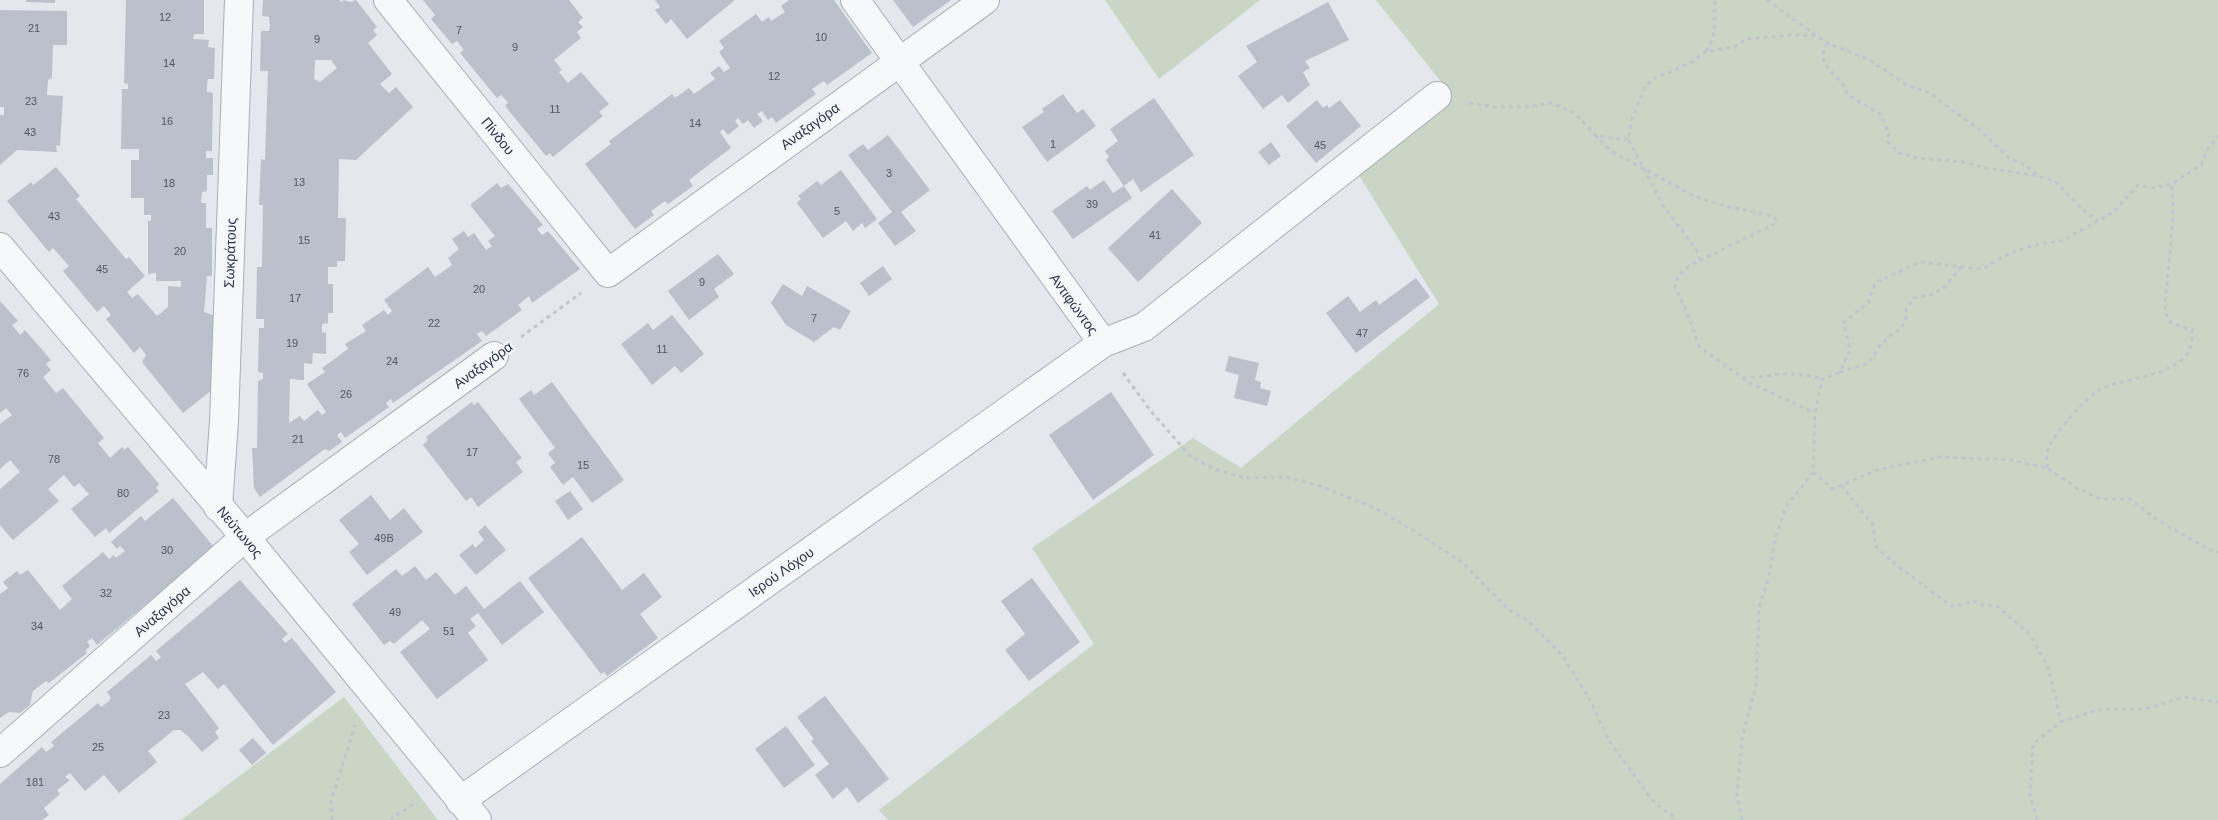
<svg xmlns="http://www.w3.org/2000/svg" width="2218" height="820" font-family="Helvetica,sans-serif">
  <rect width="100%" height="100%" fill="#e4e7ec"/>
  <!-- green -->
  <g fill="#c9d6c5">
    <path d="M1105,0H1260L1159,79Z"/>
    <path d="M1376,0H2218V820H888L879,810L1094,644L1032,548L1193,438L1241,468L1439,304L1353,166L1446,88Z"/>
    <path d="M344,697L438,820H181Z"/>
  </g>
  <!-- building -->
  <g fill="#bbc0ca" fill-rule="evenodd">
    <path d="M26,0H55V3L26,2Z"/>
    <path d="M126,0H204V34H194L193,39L209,40L208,47L215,48L214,79H208L207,85V92L213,93L212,151H206V158H213V175H207V191L202,192L201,203H206V228H212V276H207L204,312L213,315L212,390L183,413L142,362L146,355L140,347L134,353L106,319L111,315L104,306L97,312L63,271L69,266L53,248L49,252L7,201L31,182L33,185L56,167L80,196L76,199L126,259L129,257L145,276L127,292L132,298L138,294L157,316L168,307V286L181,287V281H156V273L148,274V221H151V215H144V198H131V160H139V149H121L122,89H128V84L124,83Z"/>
    <path d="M263,0H339L341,2L344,0L350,2L356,0L377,27L373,30L377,35L368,43L392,74L380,84L389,93L396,87L413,107L356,160L339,159L338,218H346L345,261H337V267H328V284H333V313H328V323L322,324V332L326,333V354L313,353L312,364L304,363V380L290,379L289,423L300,416L304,421L318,410L322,415L326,412L307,384L325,372L322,368L348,349L345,344L366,331L362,325L384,310L388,315L392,311L384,300L428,267L435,277L452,265L448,258L459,249L452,239L464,231L468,237L474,233L486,250L492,246L488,241L495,236L470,205L497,183L501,188L508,184L543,225L537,229L542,235L548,231L580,269L532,303L529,296L518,305L522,310L486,336L482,331L477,334L482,341L393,403L391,399L386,403L389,407L345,438L341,432L337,435L342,442L329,451L325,449L260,497L254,488L252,448H257L258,381L263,379V373L258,372L259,328H264V319H256L257,267H262L263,205H259L261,159L265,160L268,71H260L261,31H269L270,25L269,17L262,16ZM315,60H331L337,68L320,82L314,79Z"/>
    <path d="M423,0H569L583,18L578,22L583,27L577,32L581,38L554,60L562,70L559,72L568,83L581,72L609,104L599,112L603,116L553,157L550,153L546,156L505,106L508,103L506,100L501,95L497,98L460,53L464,50L457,41L452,44L431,19L435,15Z"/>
    <path d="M655,0H735L687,39L671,19L666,24L655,10L660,7Z"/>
    <path d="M789,0H834L872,53L827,85L824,81L812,89L816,94L776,123L772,117L768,120L762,111L757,114L763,121L754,128L748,120L743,124L738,118L735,121L739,126L728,135L723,129L720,132L731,148L689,180L693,186L668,204L665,201L651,211L654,215L635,229L585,164L611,144L609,141L672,94L675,98L689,88L694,94L715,79L710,73L719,66L724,72L730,68L719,52L724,48L719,41L756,14L762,22L769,17L771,21L785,12L781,6Z"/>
    <path d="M893,0H951L913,27Z"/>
    <path d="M1328,2L1349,40L1305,61L1310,68L1303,72L1310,85L1288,103L1282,95L1263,109L1238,76L1257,62L1246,46Z"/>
    <path d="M0,10L67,11V45H53L52,78L48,80L47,95L63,96L60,146L56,145L57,152L17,150L0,165V115H4V107H0Z"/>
    <path d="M1063,94L1077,113L1083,109L1096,126L1047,162L1022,127L1044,112L1042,109Z"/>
    <path d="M1154,98L1194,155L1141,192L1133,179L1124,186L1106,160L1109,157L1105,151L1118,141L1110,129Z"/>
    <path d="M1317,100L1323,108L1327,105L1329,108L1340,100L1361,126L1316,163L1286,126Z"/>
    <path d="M888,135L930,190L901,212L916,231L895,246L878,223L892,212L848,155L863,144L868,150Z"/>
    <path d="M1271,142L1281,156L1269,165L1258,152Z"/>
    <path d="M841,170L877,219L865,228L862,223L853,231L846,221L823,238L797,203L801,199L798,196L817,181L821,185Z"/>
    <path d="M1104,180L1113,193L1124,186L1132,198L1073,239L1052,211L1087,186L1090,190Z"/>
    <path d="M1172,189L1202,223L1138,282L1108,248Z"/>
    <path d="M718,254L734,274L714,289L719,297L689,320L668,291Z"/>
    <path d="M883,266L892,279L869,296L860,283Z"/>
    <path d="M1416,278L1430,297L1356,353L1326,313L1348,296L1360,312L1376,300L1379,305Z"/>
    <path d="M783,284L802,296L807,286L851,311L840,330L834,327L814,342L786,325L771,303Z"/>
    <path d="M0,301L18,321L12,325L20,335L25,330L51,360L46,364L51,370L43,377L56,393L63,388L104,438L98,443L110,458L122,447L124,450L128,447L159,484L156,488L159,491L109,533L106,528L95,537L71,509L89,494L79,483L74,487L64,475L48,489L59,501L13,540L0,525V489L20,472L10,460L0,469V424L12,415L6,408L0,413Z"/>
    <path d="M672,315L704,354L681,373L675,366L652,385L621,344L648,323L653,330Z"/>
    <path d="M1229,356L1259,363L1255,380L1261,382L1260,388L1271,391L1267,406L1234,398L1239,375L1225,371Z"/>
    <path d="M552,382L624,480L592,503L573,477L563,485L550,467L555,463L548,453L555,448L519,399L531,390L534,395Z"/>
    <path d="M1111,392L1154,455L1093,500L1049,435Z"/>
    <path d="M472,402L474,405L478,402L522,458L516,462L523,472L478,507L471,497L466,501L423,445L428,440L426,437Z"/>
    <path d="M570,491L583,509L568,520L555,501Z"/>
    <path d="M371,495L390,520L404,508L423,532L367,575L349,552L359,544L339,520Z"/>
    <path d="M173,498L214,547L97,645L92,638L87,642L90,646L85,651L87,653L49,683L46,681L33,691L30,705L20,713L9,712L0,718V594L8,588L3,582L17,571L20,575L28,570L60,610L72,599L62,586L103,552L109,559L114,555L116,558L125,551L120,546L117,549L111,542L141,516L145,521Z"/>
    <path d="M485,525L506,550L476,575L459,555L473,544L475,548L484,540L478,532Z"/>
    <path d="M582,537L622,590L644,573L662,597L640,614L658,638L607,676L604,672L601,674L528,578Z"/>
    <path d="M415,566L426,580L436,572L455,595L466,586L484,609L520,581L544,612L502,645L478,613L470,619L476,626L468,633L488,660L437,699L400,652L430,629L422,620L394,644L390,641L384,645L352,604L396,569L402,576Z"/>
    <path d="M1032,578L1080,642L1029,681L1005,650L1025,634L1001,601Z"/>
    <path d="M240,580L288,634L282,639L285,643L292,638L336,692L273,745L224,684L218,689L203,672L185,684L219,728L215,732L219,738L202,752L188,736L180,730H174L148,751L157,762L119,793L104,775L85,791L70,773L65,777L70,780L57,790L60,794L44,808L49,815L42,820H0V784L42,747L46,752L54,746L51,742L98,703L101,707L108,702L111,698L107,692L151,655L156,661L161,657L156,651Z"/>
    <path d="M825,696L889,779L858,803L847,787L833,799L815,775L829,764L811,741L814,739L797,717Z"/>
    <path d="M786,726L815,765L784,788L755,749Z"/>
    <path d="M253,738L266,753L252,765L239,750Z"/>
  </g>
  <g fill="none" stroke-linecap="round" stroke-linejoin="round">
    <defs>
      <g id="minor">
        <path d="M388,0L608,273L985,0"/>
        <path d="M855,0L1103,343"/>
        <path d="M0,247L245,537L477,820"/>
        <path d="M218,507L224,421L239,0"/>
        <path d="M0,753L245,537L494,356"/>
        <path d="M460,801L1103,343L1144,327L1437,96"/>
      </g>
    </defs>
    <!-- minor casing -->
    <use href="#minor" stroke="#a9aeb7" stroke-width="30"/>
    <!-- path -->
    <g stroke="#c2c5cb" stroke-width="3" stroke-dasharray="4 4" stroke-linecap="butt">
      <path d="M1767,0L1827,43L1868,59L1907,85L1932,94L1948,107L1979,129L2009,158L2025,165L2041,177L2056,182L2087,214L2098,220"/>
      <path d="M1827,43L1822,56L1827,67L1843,84L1848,95L1880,114L1889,133L1887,141L1899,153L1917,158L1963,162L1985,168L2040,176"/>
      <path d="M1706,51C1718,36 1713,18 1715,0"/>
      <path d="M1469,103L1495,107H1528L1552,103L1576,114L1595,135L1615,139H1628"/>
      <path d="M1595,135L1611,151L1694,196L1725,206L1773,216L1777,221L1774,224L1689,266L1678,276L1675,287L1686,310L1699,346L1748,382L1815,413"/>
      <path d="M1700,260L1696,249L1664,207L1628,139L1632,119L1645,87L1653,79L1692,62L1705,52L1734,47L1746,39L1791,35L1815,36"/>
      <path d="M521,337L581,293"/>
      <path d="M1840,372L1869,363L1879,347L1891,335L1901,329L1906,318V309L1914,298L1933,294L1945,287L1961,267"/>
      <path d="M1123,373L1150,410L1191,457L1217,470L1245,478L1285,477L1320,486L1373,507L1413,530L1463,563L1509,610L1527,620L1562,655L1588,696L1609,740L1652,800L1677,820"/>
      <path d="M1743,378C1757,378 1769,375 1782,374C1795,373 1809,376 1822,379"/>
      <path d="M2047,468C2047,462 2046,455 2048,449C2053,435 2088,395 2101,389C2129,375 2198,377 2192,330L2171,323L2166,314L2165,303L2173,220L2172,184"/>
      <path d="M1813,472L1833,489L1877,470L1940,457L2011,460L2047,468L2077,488L2101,499H2130L2159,521L2214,552H2218"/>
      <path d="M1841,485L1873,525L1876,547L1895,564L1951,606L1963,605L1973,601L1983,605H1996L2029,634L2038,649L2048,667L2061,722"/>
      <path d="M332,820L331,802L355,725"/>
      <path d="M390,820L416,802"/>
      <path d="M1742,820L1737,796L1742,738L1756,686L1759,607L1769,577L1775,539L1786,507L1813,472L1815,413L1822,379L1840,372L1850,350L1844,322L1868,303L1875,283L1920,262L1982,269L2008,254L2034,245L2061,241L2114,212L2138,185L2152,188L2172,184L2202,164L2208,148L2218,136"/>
      <path d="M2037,820L2030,794L2033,744L2061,722L2100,709H2146L2183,697L2218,702"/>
    </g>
    <!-- minor -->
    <use href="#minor" stroke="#f7f8fa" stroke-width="28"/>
  </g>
  <g text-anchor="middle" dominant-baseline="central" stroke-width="5" stroke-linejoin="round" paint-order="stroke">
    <!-- number labels -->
    <g font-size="11" fill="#4f5766">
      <text x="165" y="17">12</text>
      <text x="34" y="28">21</text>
      <text x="459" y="30">7</text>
      <text x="821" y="37">10</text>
      <text x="317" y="39">9</text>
      <text x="515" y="47">9</text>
      <text x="169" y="63">14</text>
      <text x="774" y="76">12</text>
      <text x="31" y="101">23</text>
      <text x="555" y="109">11</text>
      <text x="167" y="121">16</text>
      <text x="695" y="123">14</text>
      <text x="30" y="132">43</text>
      <text x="1053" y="144">1</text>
      <text x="1320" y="145">45</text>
      <text x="889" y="173">3</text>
      <text x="299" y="182">13</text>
      <text x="169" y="183">18</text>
      <text x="1092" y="204">39</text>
      <text x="837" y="211">5</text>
      <text x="54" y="216">43</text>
      <text x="1155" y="235">41</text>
      <text x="304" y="240">15</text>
      <text x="180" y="251">20</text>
      <text x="102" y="269">45</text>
      <text x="702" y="282">9</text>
      <text x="479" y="289">20</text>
      <text x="295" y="298">17</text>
      <text x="814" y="318">7</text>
      <text x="434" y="323">22</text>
      <text x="1362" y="333">47</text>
      <text x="292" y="343">19</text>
      <text x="662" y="349">11</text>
      <text x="392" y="361">24</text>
      <text x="23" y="373">76</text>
      <text x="346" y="394">26</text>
      <text x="298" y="439">21</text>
      <text x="472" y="452">17</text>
      <text x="54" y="459">78</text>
      <text x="583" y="465">15</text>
      <text x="123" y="493">80</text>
      <text x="384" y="538">49Β</text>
      <text x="167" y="550">30</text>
      <text x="106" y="593">32</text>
      <text x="395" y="612">49</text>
      <text x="37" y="626">34</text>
      <text x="449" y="631">51</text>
      <text x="164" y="715">23</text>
      <text x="98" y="747">25</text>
      <text x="35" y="782">181</text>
    </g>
    <!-- street labels -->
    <g font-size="14" fill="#2b3445" stroke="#f4f6f9">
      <text transform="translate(810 126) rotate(-36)">Αναξαγόρα</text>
      <text transform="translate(498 136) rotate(51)">Πίνδου</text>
      <text transform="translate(230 253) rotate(-88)">Σωκράτους</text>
      <text transform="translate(1074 304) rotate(54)">Αντιφώντος</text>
      <text transform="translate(483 365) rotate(-36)">Αναξαγόρα</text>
      <text transform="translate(240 532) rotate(50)">Νεύτωνος</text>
      <text transform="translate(781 572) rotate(-35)">Ιερού Λόχου</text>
      <text transform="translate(162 611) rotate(-41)">Αναξαγόρα</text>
    </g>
  </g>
</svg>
